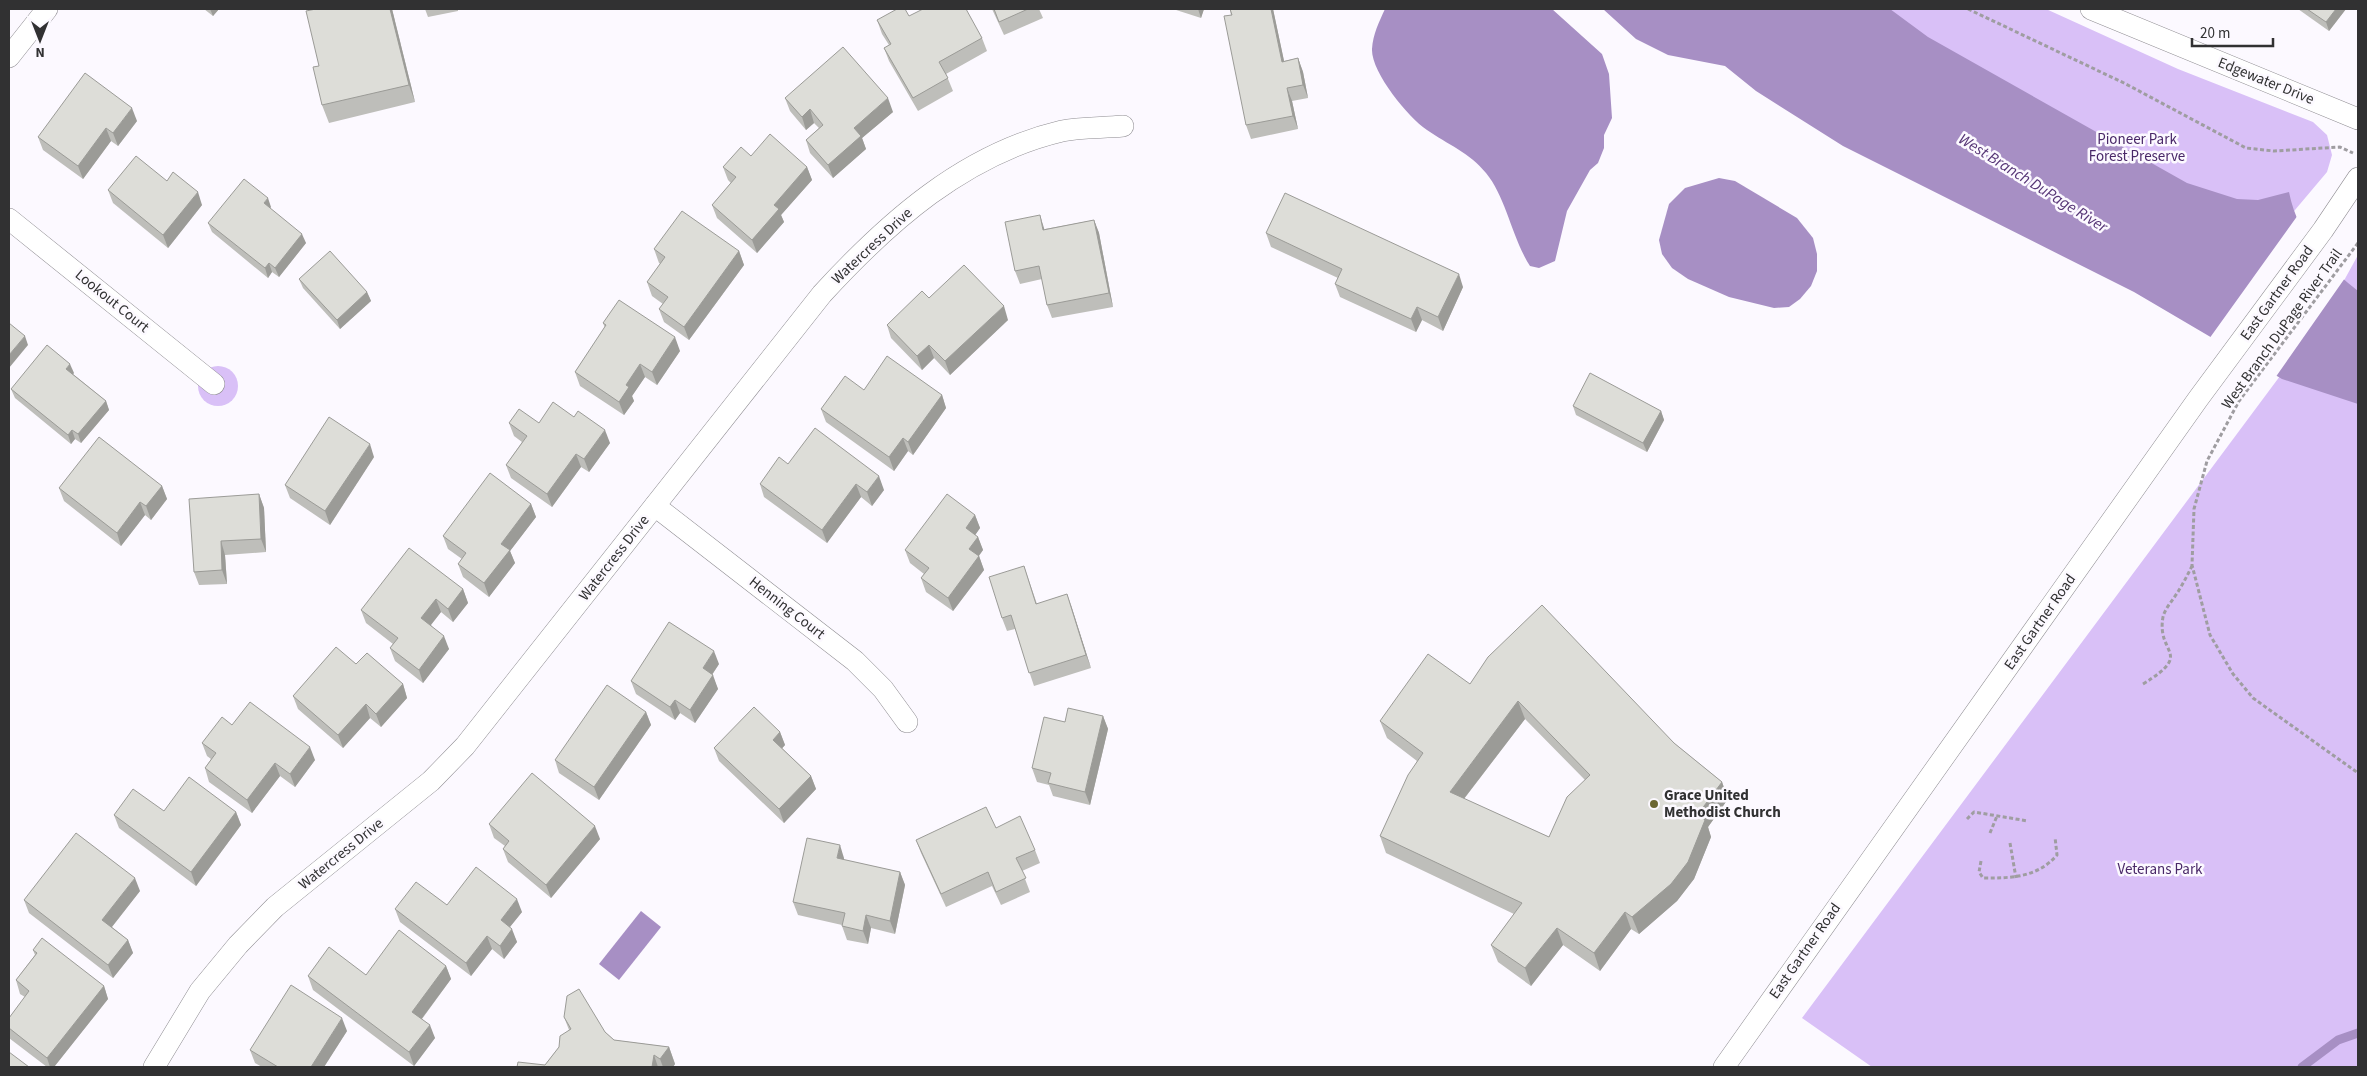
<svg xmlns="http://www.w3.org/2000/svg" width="2367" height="1076" font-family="'Source Sans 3',sans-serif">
  <rect width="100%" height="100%" fill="#fcf9ff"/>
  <!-- green -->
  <g fill="#d9c0f7">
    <path d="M1785,9H2046L2178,69L2313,122L2327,135L2332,155L2327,172L2295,210L2244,283Z"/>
    <path d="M2358,255V1067H1872L1802,1018L2324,317Z"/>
    <circle cx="218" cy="386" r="20"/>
  </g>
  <!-- water -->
  <g fill="#a78fc4">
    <path d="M1385,9H1552L1602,54L1609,74L1612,118L1604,135V148L1598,163L1590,170L1567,211L1555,261L1539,268L1530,266C1512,238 1506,197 1486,173C1470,153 1447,144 1427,130C1408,117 1371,72 1372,49C1373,34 1379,22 1385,9Z"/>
    <path d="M1603,9H1890L1928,37L2187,183L2237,199L2258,200L2289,192C2297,234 2325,265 2358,291V404L2282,379L2134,292L1843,146L1756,91L1725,66L1668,55L1636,39Z"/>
    <path d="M1719,178L1735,181L1797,218L1813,238L1817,254V271L1811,286L1800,299L1789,307L1774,308L1729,297L1688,279L1672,268L1662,254L1659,240L1669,204L1685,188Z"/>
    <path d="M641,911L661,927L619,980L599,964Z"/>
  </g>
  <!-- pier -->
  <path fill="#fcf9ff" d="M2298,215L2316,249L2345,278L2275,378L2209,339Z"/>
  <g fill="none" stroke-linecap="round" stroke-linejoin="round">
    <!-- stream -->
    <path stroke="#a78fc4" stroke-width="9" d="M2302,1067L2338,1040L2358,1033"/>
    <defs>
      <g id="minor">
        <path d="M2091,9L2358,119"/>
        <path d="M9,57L47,9"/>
        <path d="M9,219L214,384"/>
        <path d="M655,506L855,661L883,689L907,722"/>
        <path d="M154,1067L200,991L238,945L275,907L431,781L465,746L822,294C888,222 964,154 1062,131C1081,127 1103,128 1123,126"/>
        <path d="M1724,1067L2198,399L2323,230L2358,178"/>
      </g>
    </defs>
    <!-- minor casing -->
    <use href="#minor" stroke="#8f8d92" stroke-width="22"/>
    <!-- path -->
    <g stroke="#9f9da1" stroke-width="3" stroke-dasharray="4 2.5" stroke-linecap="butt">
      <path d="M1968,9L2124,83L2246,148L2274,151L2340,147L2353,153"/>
      <path d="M2358,243L2239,401L2207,461L2194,509L2192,565L2210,635L2233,674L2253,698L2358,773"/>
      <path d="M2143,684C2195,652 2156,655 2163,617C2165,608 2174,599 2179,590C2184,582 2188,574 2192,566"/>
      <path d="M1967,819L1974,812L2028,821"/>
      <path d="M1990,833L1997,816"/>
      <path d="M2010,843L2016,878"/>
      <path d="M1981,861L1979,872L1983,878C2011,878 2037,878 2057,855L2055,837"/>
    </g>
    <!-- minor -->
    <use href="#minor" stroke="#fff" stroke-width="21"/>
  </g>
  <!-- wall -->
  <g fill="#bebeba" fill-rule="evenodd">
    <path d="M204,9H219L213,16Z"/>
    <path d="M316,9H394H392L415,102L329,123L322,105L319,66Z"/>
    <path d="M425,9H458V11L428,17Z"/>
    <path d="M992,9H1039L1043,18L1004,35Z"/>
    <path d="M1173,9H1204L1201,18Z"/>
    <path d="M1230,9H1273L1284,61L1298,58L1303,72L1308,98L1292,101L1298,129L1251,139L1246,125Z"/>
    <path d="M2298,9H2346L2329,31Z"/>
    <path d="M909,16L982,38L987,51L946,74L953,91L918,111L889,61L884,48L889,45L882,34L877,20Z"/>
    <path d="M785,98L893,112L862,138L866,149L833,178L810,153L806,140L819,128L814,123L806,130L790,111Z"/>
    <path d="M137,121L118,146L111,141L83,179L43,150L38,137Z"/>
    <path d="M751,156L807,167L812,180L781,215L784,222L757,253L717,218L712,205L731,183L728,180L723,167Z"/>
    <path d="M167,181L202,205L168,248L113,203L108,190Z"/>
    <path d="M271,207L270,208L306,243L279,277L272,272L268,278L212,232L208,223Z"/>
    <path d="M1094,220L1099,233L1113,307L1052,318L1047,305L1042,279L1020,284L1015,271L1045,229Z"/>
    <path d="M1266,233L1463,287L1443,331L1422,320L1416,332L1340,297L1335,284L1338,278L1271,247Z"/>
    <path d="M654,249L739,251L744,265L689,340L664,322L659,309L663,304L652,296L647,282L661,264L659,263Z"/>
    <path d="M299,279L367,292L371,301L340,329L303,288Z"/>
    <path d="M929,298L1008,320L950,375L934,358L922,370L891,338L887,325Z"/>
    <path d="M603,323L680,351L657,385L645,377L632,396L634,401L624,415L580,386L575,372L605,328Z"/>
    <path d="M74,373L73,374L106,401L109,410L81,443L75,439L71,444L15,398L11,389Z"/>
    <path d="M864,390L942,395L946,408L913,455L908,451L894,471L826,422L821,409Z"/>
    <path d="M1573,406L1661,411L1664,420L1647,452L1576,415Z"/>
    <path d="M509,423H539L610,443L589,472L581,467L552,507L511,478L506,465L522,442L514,436Z"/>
    <path d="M374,457L330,525L290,498L285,485Z"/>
    <path d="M788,464L884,490L872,506L861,497L827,543L764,497L760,484Z"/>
    <path d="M162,486L167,499L151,520L145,515L121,546L64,501L59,488Z"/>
    <path d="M259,494L264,508L266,552L225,555L227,584L199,585L194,572Z"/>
    <path d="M531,504L536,517L510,551L515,563L489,597L463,577L458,564L462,559L448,549L443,536Z"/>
    <path d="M975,515L980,528L975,535L978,537L983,550L979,556L984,570L953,611L926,592L921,578L924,574L910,563L905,550Z"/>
    <path d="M1024,566L1037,604L1067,594L1091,668L1034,686L1015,629L1007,631L1002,618Z"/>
    <path d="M463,589L468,603L453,622L441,612L431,625L449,649L423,683L395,661L390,648L393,644L366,623L361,610Z"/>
    <path d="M356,664L403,684L407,698L381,727L370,718L343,748L298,709L293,696Z"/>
    <path d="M719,664L712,675L718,689L695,723L680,713L675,720L636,694L631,681Z"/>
    <path d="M1470,684L1674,743L1722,782L1728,799L1708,827L1711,837L1694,879L1677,901L1639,934L1631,929L1600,971L1563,945L1531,986L1498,962L1491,945L1514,914L1386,853L1380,836L1417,761L1387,738L1380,721ZM1525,719L1585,780L1549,837L1464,799Z"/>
    <path d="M646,712L651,725L599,800L559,773L555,760Z"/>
    <path d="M1103,716L1108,729L1090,805L1053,796L1049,785L1037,782L1032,768Z"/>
    <path d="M232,725L315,760L295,787L280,776L252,813L209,782L205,768L211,759L207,756L202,743Z"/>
    <path d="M780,732L785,745L782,748L811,776L816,789L784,823L719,761L714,748Z"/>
    <path d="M164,811L236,812L241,825L196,886L119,828L114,815Z"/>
    <path d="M489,824L600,839L551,898L508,862L503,849L505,846L494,838Z"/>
    <path d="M916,840L1035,850L1040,863L1022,871L1030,892L1001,905L992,886L946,907L921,853Z"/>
    <path d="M844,858V860L900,872L905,885L895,934L871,928L868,944L847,940L842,926V925L798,915L793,902Z"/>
    <path d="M140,891L112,927L128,940L133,953L113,978L29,913L24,900Z"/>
    <path d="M447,905L522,912L510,927L517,942L504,959L492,949L471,976L400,922L395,909Z"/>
    <path d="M33,950L104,986L108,999L54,1067H47L9,1038V1018L25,997L20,994L16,980L35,955Z"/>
    <path d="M446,966L451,979L422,1019L435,1038L414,1066L313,990L308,976L366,975Z"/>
    <path d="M564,1017L605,1032L614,1040L669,1047L675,1064L673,1067H517L545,1065L559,1047L569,1030Z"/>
    <path d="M347,1031L324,1067H262L255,1063L250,1050Z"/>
  </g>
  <!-- shaded-wall -->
  <g fill="#9b9b97">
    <path d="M210,9H219L213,16Z"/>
    <path d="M390,9H392L415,102L409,85Z"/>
    <path d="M1198,9H1204L1201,18Z"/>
    <path d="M1271,9H1273L1287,75L1282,62Z"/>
    <path d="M2336,9H2346L2329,31L2326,22Z"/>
    <path d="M1298,58L1303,72L1308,98L1303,85Z"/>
    <path d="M1287,88L1292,101L1298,129L1293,116Z"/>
    <path d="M888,98L893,112L862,138L866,149L833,178L828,165L854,128Z"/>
    <path d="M132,108L137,121L118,146L113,133Z"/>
    <path d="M810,109L814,123L806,130L802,117Z"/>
    <path d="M106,128L111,141L83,179L78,166Z"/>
    <path d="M807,167L812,180L781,215L784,222L757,253L752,240L774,205Z"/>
    <path d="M198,192L202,205L168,248L163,235Z"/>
    <path d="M268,198L271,207L267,212L264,203Z"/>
    <path d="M1040,215L1044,228L1047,243L1043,230Z"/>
    <path d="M1094,220L1099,233L1113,307L1109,293Z"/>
    <path d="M302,234L306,243L279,277L275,268Z"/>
    <path d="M739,251L744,265L689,340L684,327Z"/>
    <path d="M269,263L272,272L268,278L265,268Z"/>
    <path d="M1459,274L1463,287L1443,331L1438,317Z"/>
    <path d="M367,292L371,301L340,329L337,320Z"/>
    <path d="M1004,306L1008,320L950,375L945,361Z"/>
    <path d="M1417,307L1422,320L1416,332L1411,319Z"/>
    <path d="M25,336L28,345L9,368V355Z"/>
    <path d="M675,337L680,351L657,385L652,372Z"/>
    <path d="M929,345L934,358L922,370L917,356Z"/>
    <path d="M70,364L74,373L70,378L66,369Z"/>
    <path d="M640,364L645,377L632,396L634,401L624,415L619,402L626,385Z"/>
    <path d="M942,395L946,408L913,455L908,442Z"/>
    <path d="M106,401L109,410L81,443L78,434Z"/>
    <path d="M1661,411L1664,420L1647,452L1643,443Z"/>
    <path d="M72,430L75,439L71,444L68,435Z"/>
    <path d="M605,430L610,443L589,472L584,459Z"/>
    <path d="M903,438L908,451L894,471L889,457Z"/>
    <path d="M370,444L374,457L330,525L325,511Z"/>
    <path d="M576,454L581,467L552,507L547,494Z"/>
    <path d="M879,476L884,490L872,506L867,492Z"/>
    <path d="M856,484L861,497L827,543L822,530Z"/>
    <path d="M162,486L167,499L151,520L146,506Z"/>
    <path d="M259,494L264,508L266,552L261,539Z"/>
    <path d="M140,502L145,515L121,546L117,533Z"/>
    <path d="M531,504L536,517L510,551L515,563L489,597L484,583L501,544Z"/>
    <path d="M975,515L980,528L971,541L966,528Z"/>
    <path d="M978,537L983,550L974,562L969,549Z"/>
    <path d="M221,541L225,555L227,584L222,570Z"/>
    <path d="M979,556L984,570L953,611L948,598Z"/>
    <path d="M463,589L468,603L453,622L448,609Z"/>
    <path d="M1067,594L1072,608L1091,668L1086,655Z"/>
    <path d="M436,599L441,612L426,631L421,618Z"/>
    <path d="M444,636L449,649L423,683L419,670Z"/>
    <path d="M714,651L719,664L707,682L703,668Z"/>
    <path d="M713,675L718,689L695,723L690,710Z"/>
    <path d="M403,684L407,698L381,727L376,714Z"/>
    <path d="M675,700L680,713L675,720L670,707Z"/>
    <path d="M1518,701L1525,719L1456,809L1450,792Z"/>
    <path d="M366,704L370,718L343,748L338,735Z"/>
    <path d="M646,712L651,725L599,800L594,787Z"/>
    <path d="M1103,716L1108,729L1090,805L1085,792Z"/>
    <path d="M780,732L785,745L778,753L773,740Z"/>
    <path d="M310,747L315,760L295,787L290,774Z"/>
    <path d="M275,763L280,776L252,813L247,800Z"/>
    <path d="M811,776L816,789L784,823L779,809Z"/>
    <path d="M1722,782L1728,799L1708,827L1711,837L1694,879L1677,901L1639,934L1632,917L1698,814Z"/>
    <path d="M236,812L241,825L196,886L191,872Z"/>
    <path d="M595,826L600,839L551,898L546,885Z"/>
    <path d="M840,845L844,858L842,872L837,858Z"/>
    <path d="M900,872L905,885L895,934L890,921Z"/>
    <path d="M135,878L140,891L107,933L102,920Z"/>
    <path d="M517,899L522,912L505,933L501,920Z"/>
    <path d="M1625,912L1631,929L1600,971L1594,953Z"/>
    <path d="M866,915L871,928L868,944L863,931Z"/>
    <path d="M1557,928L1563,945L1531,986L1525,968Z"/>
    <path d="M512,929L517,942L504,959L500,946Z"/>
    <path d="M487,936L492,949L471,976L466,963Z"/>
    <path d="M128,940L133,953L113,978L108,965Z"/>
    <path d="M446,966L451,979L417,1025L412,1012Z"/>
    <path d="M104,986L108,999L54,1067H50L47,1058Z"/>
    <path d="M342,1018L347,1031L324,1067H311Z"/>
    <path d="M430,1025L435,1038L414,1066L409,1052Z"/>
    <path d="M669,1047L675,1064L673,1067H663L660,1059Z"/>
    <path d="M654,1055L658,1067H652Z"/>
  </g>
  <!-- building -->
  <g fill="#ddddd8" stroke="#9b9b97" fill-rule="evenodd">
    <path d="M316,9H390L409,85L322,105L313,67L319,66L306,11Z"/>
    <path d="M897,9H905L909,16L923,9H966L982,38L939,62L948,78L913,98L884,48L891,44L877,20Z"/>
    <path d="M994,9H1028L999,22Z"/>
    <path d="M1230,9H1271L1282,62L1298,58L1303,85L1287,88L1293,116L1246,125L1224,16L1232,15Z"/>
    <path d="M2307,9H2336L2326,22Z"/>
    <path d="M843,47L888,98L854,128L861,136L828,165L806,140L823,125L810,109L802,117L785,98Z"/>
    <path d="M85,73L132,108L113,133L106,128L78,166L38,137Z"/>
    <path d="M770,134L807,167L774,205L779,209L752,240L712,205L736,177L723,167L741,147L751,156Z"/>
    <path d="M136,156L167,181L173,172L198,192L163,235L108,190Z"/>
    <path d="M244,179L268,198L264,203L302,234L275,268L269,263L265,268L208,223Z"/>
    <path d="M1285,193L1459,274L1438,317L1417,307L1411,319L1335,284L1342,269L1266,233Z"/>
    <path d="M682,211L739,251L684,327L659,309L668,297L647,282L665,257L654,249Z"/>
    <path d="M1040,215L1043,230L1094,220L1109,293L1047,305L1039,266L1015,271L1005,222Z"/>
    <path d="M330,251L367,292L337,320L299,279Z"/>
    <path d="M964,265L1004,306L945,361L929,345L917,356L887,325L922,291L929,298Z"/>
    <path d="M619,300L675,337L652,372L640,364L626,385L629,387L619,402L575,372L606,325L603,323Z"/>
    <path d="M9,323L25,336L9,355Z"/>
    <path d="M47,345L70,364L66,369L106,401L78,434L72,430L68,435L11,389Z"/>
    <path d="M887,356L942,395L908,442L903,438L889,457L821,409L845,376L864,390Z"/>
    <path d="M1590,373L1661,411L1643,443L1573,406Z"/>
    <path d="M553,402L574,417L578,411L605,430L584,459L576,454L547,494L506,465L527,436L509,423L519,409L539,423Z"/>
    <path d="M329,417L370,444L325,511L285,485Z"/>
    <path d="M815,428L879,476L867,492L856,484L822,530L760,484L779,457L788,464Z"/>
    <path d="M99,437L162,486L146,506L140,502L117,533L59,488Z"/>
    <path d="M490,473L531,504L501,544L510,550L484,583L458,564L466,553L443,536Z"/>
    <path d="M259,494L261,539L221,541L222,570L194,572L189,499Z"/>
    <path d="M947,494L975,515L966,528L978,537L969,549L979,556L948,598L921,578L929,568L905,550Z"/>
    <path d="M409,548L463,589L448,609L436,599L421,618L444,636L419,670L390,648L398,638L361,610Z"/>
    <path d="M1024,566L1036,604L1067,594L1086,655L1029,673L1011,615L1002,618L989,577Z"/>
    <path d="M1542,605L1674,743L1722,782L1698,814L1705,820L1688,862L1671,884L1632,917L1625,912L1594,953L1557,928L1525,968L1491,945L1522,903L1380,836L1408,775L1423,753L1380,721L1428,654L1470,684L1488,657ZM1518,701L1590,775L1567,797L1549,837L1450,792Z"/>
    <path d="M669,622L714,651L703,668L713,675L690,710L675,700L670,707L631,681Z"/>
    <path d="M336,647L356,664L367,653L403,684L376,714L366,704L338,735L293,696Z"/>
    <path d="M607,685L646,712L594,787L555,760Z"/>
    <path d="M250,702L310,747L290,774L275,763L247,800L205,768L216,753L202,743L222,717L232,725Z"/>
    <path d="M754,707L780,732L773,740L811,776L779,809L714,748Z"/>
    <path d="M1068,708L1103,716L1085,792L1048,783L1051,773L1032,768L1044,717L1065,722Z"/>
    <path d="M532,773L595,826L546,885L503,849L509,841L489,824Z"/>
    <path d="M189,777L236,812L191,872L114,815L133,789L164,811Z"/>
    <path d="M986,807L996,828L1020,816L1035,850L1016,858L1026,878L996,892L988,872L941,894L916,840Z"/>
    <path d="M76,833L135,878L102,920L128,940L108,965L24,900Z"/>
    <path d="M807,838L840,845L837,858L900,872L890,921L866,915L863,931L842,926L845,913L793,902Z"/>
    <path d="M476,867L517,899L501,920L512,929L500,946L487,936L466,963L395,909L416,882L447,905Z"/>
    <path d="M399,930L446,966L412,1012L430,1025L409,1052L308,976L329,947L366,975Z"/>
    <path d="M42,938L104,986L47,1058L9,1028V1018L29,991L16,980L37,953L33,950Z"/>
    <path d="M291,985L342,1018L311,1067H278L250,1050Z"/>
    <path d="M579,989L605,1032L614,1040L669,1047L660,1059L654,1055L652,1067H517L518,1062L545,1065L559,1047L560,1036L571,1029L564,1017L567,996Z"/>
    <path d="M9,1052L29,1067H9Z"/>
  </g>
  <!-- markers -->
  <circle fill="#6c6733" stroke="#fcf9ff" stroke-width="2" cx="1654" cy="804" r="5"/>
  <g text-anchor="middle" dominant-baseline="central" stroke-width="5" stroke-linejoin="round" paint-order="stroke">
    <!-- street labels -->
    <g font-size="15" fill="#313132" stroke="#fcf9ff">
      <text transform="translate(2266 81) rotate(22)">Edgewater Drive</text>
      <text transform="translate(872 246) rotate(-43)">Watercress Drive</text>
      <text transform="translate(2277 293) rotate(-54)">East Gartner Road</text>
      <text transform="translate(112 301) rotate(39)">Lookout Court</text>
      <text transform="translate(2282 329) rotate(-54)">West Branch DuPage River Trail</text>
      <text transform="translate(614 558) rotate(-52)">Watercress Drive</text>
      <text transform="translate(787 608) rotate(38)">Henning Court</text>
      <text transform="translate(2040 622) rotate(-55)">East Gartner Road</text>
      <text transform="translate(341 854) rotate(-39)">Watercress Drive</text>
      <text transform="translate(1805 951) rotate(-55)">East Gartner Road</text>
    </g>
    <!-- park labels -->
    <g font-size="15" fill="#492868" stroke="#fcf9ff">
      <text x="2137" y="139">Pioneer Park<tspan x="2137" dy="17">Forest Preserve</tspan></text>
      <text x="2160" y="869">Veterans Park</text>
    </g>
    <!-- poi labels -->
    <g font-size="15" font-weight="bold" fill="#313132" stroke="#fcf9ff" text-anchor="start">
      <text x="1664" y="795">Grace United<tspan x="1664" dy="17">Methodist Church</tspan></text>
    </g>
    <!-- water labels -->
    <g font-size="16" font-style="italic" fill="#563576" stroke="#fcf9ff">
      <text transform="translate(2033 183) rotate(32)">West Branch DuPage River</text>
    </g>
  </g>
  <!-- border -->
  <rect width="2367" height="1076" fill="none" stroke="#313132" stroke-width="20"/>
  <!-- north arrow -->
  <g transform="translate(40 40) rotate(180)" stroke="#fcf9ff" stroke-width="4" paint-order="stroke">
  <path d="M0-4L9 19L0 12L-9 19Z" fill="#313132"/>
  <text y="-8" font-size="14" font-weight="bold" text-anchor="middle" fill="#313132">N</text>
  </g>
  <!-- scale -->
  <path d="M2192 38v8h81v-8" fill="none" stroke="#313132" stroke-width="2.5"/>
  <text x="2200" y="38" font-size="15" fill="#313132" stroke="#fcf9ff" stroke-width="4" paint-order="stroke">20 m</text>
</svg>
